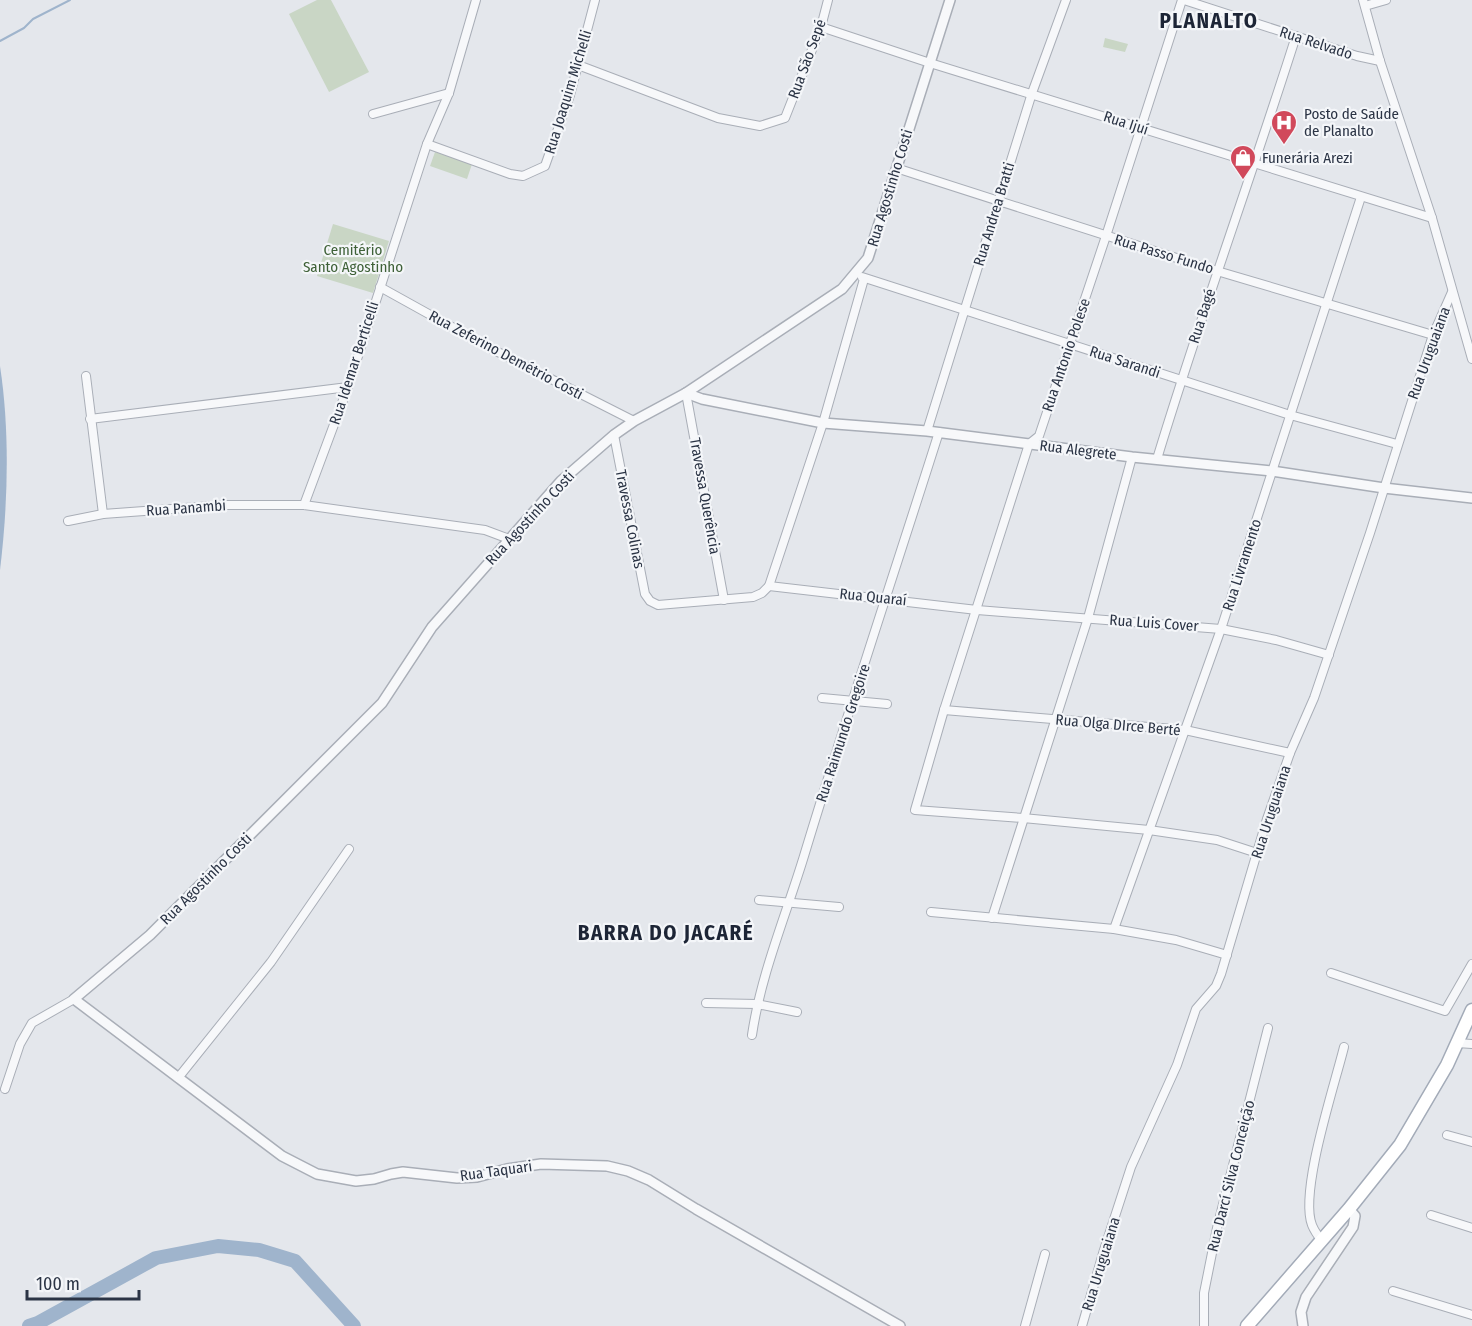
<svg xmlns="http://www.w3.org/2000/svg" width="1472" height="1326" font-family="'Fira Sans Condensed',sans-serif">
  <rect width="100%" height="100%" fill="#e4e7ec"/>
  <!-- green -->
  <g fill="#c9d6c5">
    <path d="M317,0H331L369,72L329,92L289,14Z"/>
    <path d="M1105,38L1128,44L1125,52L1103,47Z"/>
    <path d="M435,152L472,164L467,179L430,166Z"/>
    <path d="M333,224L389,241L373,293L317,276Z"/>
  </g>
  <!-- water -->
  <path fill="#9fb4cc" d="M0,366C10,432 8,504 0,570Z"/>
  <g fill="none" stroke-linecap="round" stroke-linejoin="round">
    <!-- stream -->
    <path stroke="#9fb4cc" stroke-width="2" d="M0,41L24,28L33,19L70,0"/>
    <!-- river -->
    <path stroke="#9fb4cc" stroke-width="14" d="M29,1326L38,1323L156,1258L218,1246L259,1250L295,1261L354,1326"/>
    <defs>
      <g id="minor">
        <path d="M1182,0L1106,236L1039,436L1029,444L944,710L915,810L1023,818L1149,830L1217,840L1257,853"/>
        <path d="M1184,0L1357,56L1380,61"/>
        <path d="M1363,0L1380,61L1432,218L1472,359"/>
        <path d="M1365,6L1386,0"/>
        <path d="M821,27L930,63L1432,218"/>
        <path d="M578,65L718,118L760,126L785,118L821,27L828,0"/>
        <path d="M373,114L449,93"/>
        <path d="M427,144L510,174L523,176L545,166L570,95L595,0"/>
        <path d="M896,168L1217,271L1433,335"/>
        <path d="M862,277L1290,415L1397,444"/>
        <path d="M380,287L490,348L634,421"/>
        <path d="M86,376L103,514"/>
        <path d="M686,393L724,600"/>
        <path d="M90,419L348,387"/>
        <path d="M927,431L1032,93L1066,0"/>
        <path d="M614,435L645,594L650,601L658,605L753,597L762,593L769,586L823,423L864,279"/>
        <path d="M1157,459C1200,317 1251,178 1296,36"/>
        <path d="M304,505L348,387L427,144L449,93L476,0"/>
        <path d="M68,521L103,514L226,505H304L485,530L509,539"/>
        <path d="M769,586L977,610L1221,629L1276,640L1329,655"/>
        <path d="M822,698L887,704"/>
        <path d="M944,710L1185,730L1290,753"/>
        <path d="M759,900L839,907"/>
        <path d="M931,912L1114,929L1176,940L1227,955"/>
        <path d="M992,918L1088,618L1132,457"/>
        <path d="M1114,929L1221,629L1361,197"/>
        <path d="M1331,973L1445,1011L1472,964"/>
        <path d="M706,1003L757,1004L797,1012"/>
        <path d="M752,1035C761,974 786,915 804,856C847,714 894,574 939,432"/>
        <path d="M1457,1043L1472,1044"/>
        <path d="M178,1078L271,962L349,849"/>
        <path d="M5,1089L20,1044L32,1023L74,999"/>
        <path d="M1447,1135L1472,1142"/>
        <path d="M1431,1215L1472,1228"/>
        <path d="M1322,1241C1318,1236 1314,1230 1312,1225C1299,1192 1335,1084 1344,1047"/>
        <path d="M1393,1291L1472,1315"/>
        <path d="M1025,1326L1045,1254"/>
        <path d="M1082,1326L1104,1250L1131,1167L1177,1065L1196,1009L1216,986L1221,974L1267,819L1290,753L1314,698L1370,533L1433,335L1452,292"/>
        <path d="M1204,1326V1293L1217,1228L1268,1028"/>
      </g>
      <g id="tertiary">
        <path d="M686,393L702,399L823,423L927,431L1132,457L1272,471L1384,488L1472,498"/>
        <path d="M900,1326L696,1209L649,1180L628,1171L607,1166L541,1164L507,1169L477,1177L457,1178L403,1172L391,1174L374,1179L356,1181L317,1174L282,1156L74,999L150,935L382,703L432,627L561,481L614,435L634,421L686,393L842,289L868,258L950,0"/>
        <path d="M1303,1326L1301,1312L1306,1297L1353,1227L1355,1216L1349,1209"/>
      </g>
      <path id="primary" d="M1247,1326L1349,1209L1400,1145L1447,1065L1472,1010"/>
    </defs>
    <!-- minor casing -->
    <use href="#minor" stroke="#a9aeb7" stroke-width="10"/>
    <!-- tertiary casing -->
    <use href="#tertiary" stroke="#a9aeb7" stroke-width="12"/>
    <!-- primary casing -->
    <use href="#primary" stroke="#a3abb8" stroke-width="15"/>
    <!-- minor -->
    <use href="#minor" stroke="#f7f8fa" stroke-width="8"/>
    <!-- tertiary -->
    <use href="#tertiary" stroke="#f7f8fa" stroke-width="9"/>
    <!-- primary -->
    <use href="#primary" stroke="#fff" stroke-width="12"/>
  </g>
  <!-- icons -->
  <defs>
    <symbol id="hospital-pin" viewBox="-11 -11 22 30"><path d="M0 17L-7.5 6A9.5 9.5 0 1 1 7.5 6Z" fill="#d1495b" stroke="#f4f6f9"/><path d="M-5-5h3v3.5h4V-5h3V5h-3V1.5h-4V5h-3Z" fill="#fff"/></symbol>
    <symbol id="shop-pin" viewBox="-11 -11 22 30"><path d="M0 17L-7.5 6A9.5 9.5 0 1 1 7.5 6Z" fill="#d1495b" stroke="#f4f6f9"/><path d="M-5-2.5h2.3a2.7 3.5 0 0 1 5.4 0H5L5.5 6h-11ZM-1.5-2.5h3a1.5 2.3 0 0 0-3 0Z" fill="#fff"/></symbol>
  </defs>
  <g fill-rule="evenodd">
    <use href="#hospital-pin" x="1269" y="108" width="30" height="40"/>
    <use href="#shop-pin" x="1228" y="143" width="30" height="40"/>
  </g>
  <g text-anchor="middle" dominant-baseline="central" stroke-width="4.5" stroke-linejoin="round" paint-order="stroke">
    <!-- street labels -->
    <g font-size="15" fill="#2b3445" stroke="#f4f6f9">
      <text transform="translate(1316 43) rotate(18)">Rua Relvado</text>
      <text transform="translate(807 59) rotate(-70)">Rua São Sepé</text>
      <text transform="translate(568 92) rotate(-73)">Rua Joaquim Michelli</text>
      <text transform="translate(1126 123) rotate(18)">Rua Ijuí</text>
      <text transform="translate(890 188) rotate(-73)">Rua Agostinho Costi</text>
      <text transform="translate(994 214) rotate(-73)">Rua Andrea Bratti</text>
      <text transform="translate(1164 254) rotate(17)">Rua Passo Fundo</text>
      <text transform="translate(1202 316) rotate(-72)">Rua Bagé</text>
      <text transform="translate(1429 353) rotate(-70)">Rua Uruguaiana</text>
      <text transform="translate(506 355) rotate(28)">Rua Zeferino Demétrio Costi</text>
      <text transform="translate(1066 355) rotate(-71)">Rua Antonio Polese</text>
      <text transform="translate(1125 362) rotate(18)">Rua Sarandi</text>
      <text transform="translate(354 363) rotate(-72)">Rua Idemar Berticelli</text>
      <text transform="translate(1078 450) rotate(7)">Rua Alegrete</text>
      <text transform="translate(705 496) rotate(80)">Travessa Querência</text>
      <text transform="translate(186 508) rotate(-4)">Rua Panambi</text>
      <text transform="translate(530 518) rotate(-47)">Rua Agostinho Costi</text>
      <text transform="translate(630 519) rotate(79)">Travessa Colinas</text>
      <text transform="translate(1242 565) rotate(-72)">Rua Livramento</text>
      <text transform="translate(873 597) rotate(6)">Rua Quaraí</text>
      <text transform="translate(1154 623) rotate(4)">Rua Luis Cover</text>
      <text transform="translate(1118 725) rotate(5)">Rua Olga DIrce Berté</text>
      <text transform="translate(843 733) rotate(-72)">Rua Raimundo Gregoire</text>
      <text transform="translate(1271 812) rotate(-72)">Rua Uruguaiana</text>
      <text transform="translate(206 879) rotate(-45)">Rua Agostinho Costi</text>
      <text transform="translate(496 1171) rotate(-8)">Rua Taquari</text>
      <text transform="translate(1231 1176) rotate(-76)">Rua Darcí Silva Conceição</text>
      <text transform="translate(1101 1264) rotate(-73)">Rua Uruguaiana</text>
    </g>
    <!-- poi labels -->
    <g font-size="15" fill="#2b3445" stroke="#f4f6f9" text-anchor="start">
      <text x="1304" y="114">Posto de Saúde<tspan x="1304" dy="17">de Planalto</tspan></text>
      <text x="1262" y="158">Funerária Arezi</text>
    </g>
    <!-- park labels -->
    <g font-size="15" fill="#3f6138" stroke="#f4f6f9">
      <text x="353" y="250">Cemitério<tspan x="353" dy="17">Santo Agostinho</tspan></text>
    </g>
    <!-- district labels -->
    <g font-size="21" font-weight="bold" letter-spacing="1.5" fill="#1d2536" stroke="#f4f6f9">
      <text x="1209" y="21">PLANALTO</text>
      <text x="666" y="933">BARRA DO JACARÉ</text>
    </g>
  </g>
  <!-- scale -->
  <path d="M27 1290v9h112v-9" fill="none" stroke="#2b3445" stroke-width="3"/>
  <text x="36" y="1290" font-size="18" fill="#2b3445" stroke="#f4f6f9" stroke-width="4.5" paint-order="stroke">100 m</text>
</svg>
